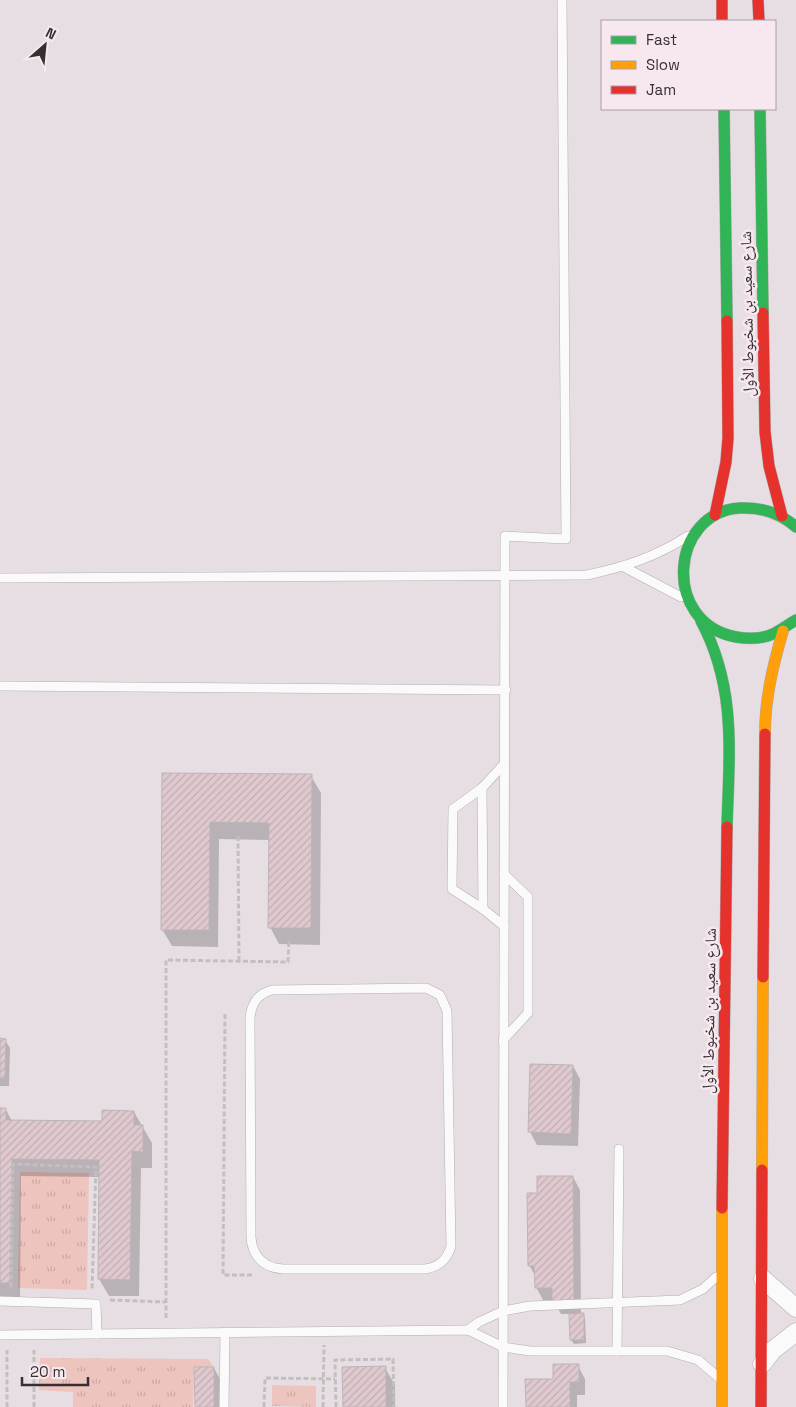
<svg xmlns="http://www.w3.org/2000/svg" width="796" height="1407" font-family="'Space Grotesk','Noto Naskh Arabic',sans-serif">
  <defs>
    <pattern id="grass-tufts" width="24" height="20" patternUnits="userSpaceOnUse" patternTransform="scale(1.25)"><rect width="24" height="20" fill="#eec4be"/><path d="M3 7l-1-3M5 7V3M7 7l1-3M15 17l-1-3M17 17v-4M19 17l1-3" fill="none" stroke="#cda9a4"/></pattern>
    <pattern id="building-hatch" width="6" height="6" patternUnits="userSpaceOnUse" patternTransform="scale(1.25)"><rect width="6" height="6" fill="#dfc9cf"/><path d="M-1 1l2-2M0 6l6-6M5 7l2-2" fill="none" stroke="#c0adb2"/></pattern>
  </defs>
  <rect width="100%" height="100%" fill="#e6dee3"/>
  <!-- grass -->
  <g fill="url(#grass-tufts)">
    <path d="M20,1172L89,1173L87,1290L18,1288Z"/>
    <path d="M40,1358L208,1359L214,1367H194L193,1407H73V1392L39,1390Z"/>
    <path d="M272,1385L316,1386V1407L272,1406Z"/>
  </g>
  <!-- shadow -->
  <g fill="#0003">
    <path d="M163,775L311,776L321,793L320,945L279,944L270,927V840L219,839L218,947L172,946L162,929Z"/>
    <path d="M0,1040H5L10,1048L9,1086H0Z"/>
    <path d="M573,1066L580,1079L578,1146L537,1145L530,1132Z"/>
    <path d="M0,1109L6,1110L12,1121L103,1122L134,1112L152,1143V1168H141L139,1296H109L99,1279L100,1177L21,1176L20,1300H0Z"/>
    <path d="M573,1177L580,1190L581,1314L585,1318L586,1343L574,1344L571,1340V1314H561L553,1300H543L536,1287V1277L529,1265L539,1194Z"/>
    <path d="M578,1366L585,1379V1395H577V1407H527L554,1380Z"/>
    <path d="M214,1368L221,1381V1407H196Z"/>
    <path d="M385,1368L395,1385V1407H344Z"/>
  </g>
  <!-- building -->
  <g fill="url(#building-hatch)" stroke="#bcb5b8">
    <path d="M162,773L312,774L311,928H268L269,823L210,822L209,930H161Z"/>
    <path d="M0,1038L6,1039L5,1078H0Z"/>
    <path d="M530,1064L573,1065L571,1134L528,1132Z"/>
    <path d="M0,1108H6V1120L102,1121V1110L134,1111V1125H143V1152L132,1151L130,1280L98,1279L99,1160L12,1159L10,1283H0Z"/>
    <path d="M537,1176H573L574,1301H552V1288H535L534,1266H528L527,1193H537Z"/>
    <path d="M584,1313V1340H570L569,1314Z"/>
    <path d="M553,1364H579V1382H570V1407H526L525,1379H553Z"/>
    <path d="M386,1366V1407H343L342,1367Z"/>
    <path d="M194,1367H214V1407H195Z"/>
  </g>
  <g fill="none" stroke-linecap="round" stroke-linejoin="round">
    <defs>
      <g id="lane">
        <path d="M624,567L681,597"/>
        <path d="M0,578L587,575C624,567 656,557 688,536"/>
        <path d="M0,686L506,690"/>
        <path d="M482,788L483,909"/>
        <path d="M504,926L483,909L452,889L453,809L482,788L505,763"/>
        <path d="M426,988L440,995L447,1011L451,1246C447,1260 439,1267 425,1269H283C264,1268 252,1256 251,1237L250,1019C251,1004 257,994 272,990Z"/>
        <path d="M503,1040L528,1013V897L504,874"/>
        <path d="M0,1301L96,1304L97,1334"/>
        <path d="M468,1330L479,1322L503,1311L530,1306L680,1300L703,1289L716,1277"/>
        <path d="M0,1335L468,1330L503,1347L530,1351H667L698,1360L718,1377"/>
        <path d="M617,1351L619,1149"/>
        <path d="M224,1407L225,1332"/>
        <path d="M503,1407L505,536L566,539L562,0"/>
      </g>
      <g id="street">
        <path d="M763,1279L796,1308"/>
        <path d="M762,1364L773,1350L796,1332"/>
      </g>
      <g id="fast">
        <path d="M724,109L727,321"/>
        <path d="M760,109L763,313"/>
        <path d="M796,527C780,513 762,507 740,508C670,512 661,623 736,637C748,639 762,639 773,634C781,630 789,624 796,620"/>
        <path d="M701,621C737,688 729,754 727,827"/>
      </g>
      <g id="slow">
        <path d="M765,734C765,698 773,665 783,631"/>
        <path d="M762,1170L763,977"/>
        <path d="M722,1208V1407"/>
      </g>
      <g id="jam">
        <path d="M722,0V21"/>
        <path d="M758,0L759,21"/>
        <path d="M763,313L765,432L769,466L782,516"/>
        <path d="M715,515L726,462L728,438L727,321"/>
        <path d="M763,977L765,734"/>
        <path d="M722,1208L727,827"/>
        <path d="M761,1407L762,1170"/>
      </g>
    </defs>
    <!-- lane casing -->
    <use href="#lane" stroke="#b2acb0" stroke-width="10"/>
    <!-- street casing -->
    <use href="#street" stroke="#b2acb0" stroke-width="19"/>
    <!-- fast casing -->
    <use href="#fast" stroke="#b2acb0" stroke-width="12"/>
    <!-- slow casing -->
    <use href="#slow" stroke="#b2acb0" stroke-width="12"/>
    <!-- jam casing -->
    <use href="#jam" stroke="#b2acb0" stroke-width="12"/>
    <!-- path -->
    <g stroke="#c3bfc1" stroke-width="3" stroke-dasharray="5 2.5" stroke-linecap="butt">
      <path d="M238,836L239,961"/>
      <path d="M225,1014L223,1275H254"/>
      <path d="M11,1287L13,1164L96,1167L92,1289"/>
      <path d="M110,1300L165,1302"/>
      <path d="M166,1318V960L288,962L289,939"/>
      <path d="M7,1407V1350"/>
      <path d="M34,1407V1350"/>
      <path d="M264,1407L265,1378L335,1379"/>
      <path d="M323,1407L324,1345"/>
      <path d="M336,1407L335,1360L393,1359L394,1407"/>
    </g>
    <!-- lane -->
    <use href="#lane" stroke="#fbfafb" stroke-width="9"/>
    <!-- street -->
    <use href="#street" stroke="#fbfafb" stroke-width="18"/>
    <!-- fast -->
    <use href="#fast" stroke="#30b455" stroke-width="11"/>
    <!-- slow -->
    <use href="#slow" stroke="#ff9f0a" stroke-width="11"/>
    <!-- jam -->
    <use href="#jam" stroke="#e5322d" stroke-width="11"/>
  </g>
  <g text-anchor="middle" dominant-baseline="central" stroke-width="5" stroke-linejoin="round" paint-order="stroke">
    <!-- street labels -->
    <g font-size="16" fill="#352f32" stroke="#f7e8f0">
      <text transform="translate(747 314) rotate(-91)">شارع سعيد بن شخبوط الأول</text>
      <text transform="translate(709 1011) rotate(-89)">شارع سعيد بن شخبوط الأول</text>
    </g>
  </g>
  <!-- legend -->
  <rect x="601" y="20" width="175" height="90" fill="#f7e8f0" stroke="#a99ea4"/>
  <rect x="611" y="36" width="25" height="8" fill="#30b455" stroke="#a99ea4"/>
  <text x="646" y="45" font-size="15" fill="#352f32">Fast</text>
  <rect x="611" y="61" width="25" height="8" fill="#ff9f0a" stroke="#a99ea4"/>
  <text x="646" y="70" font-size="15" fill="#352f32">Slow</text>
  <rect x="611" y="86" width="25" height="8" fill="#e5322d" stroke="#a99ea4"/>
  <text x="646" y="95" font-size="15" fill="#352f32">Jam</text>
  <!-- north arrow -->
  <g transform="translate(45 45) rotate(27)" stroke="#f7e8f0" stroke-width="4" paint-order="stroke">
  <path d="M0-4L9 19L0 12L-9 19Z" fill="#352f32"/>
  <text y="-8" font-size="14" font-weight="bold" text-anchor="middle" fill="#352f32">N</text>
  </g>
  <!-- scale -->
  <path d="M22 1377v8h66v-8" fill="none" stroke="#352f32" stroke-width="2.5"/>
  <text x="30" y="1377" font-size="15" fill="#352f32" stroke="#f7e8f0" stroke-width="4" paint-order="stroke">20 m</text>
</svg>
